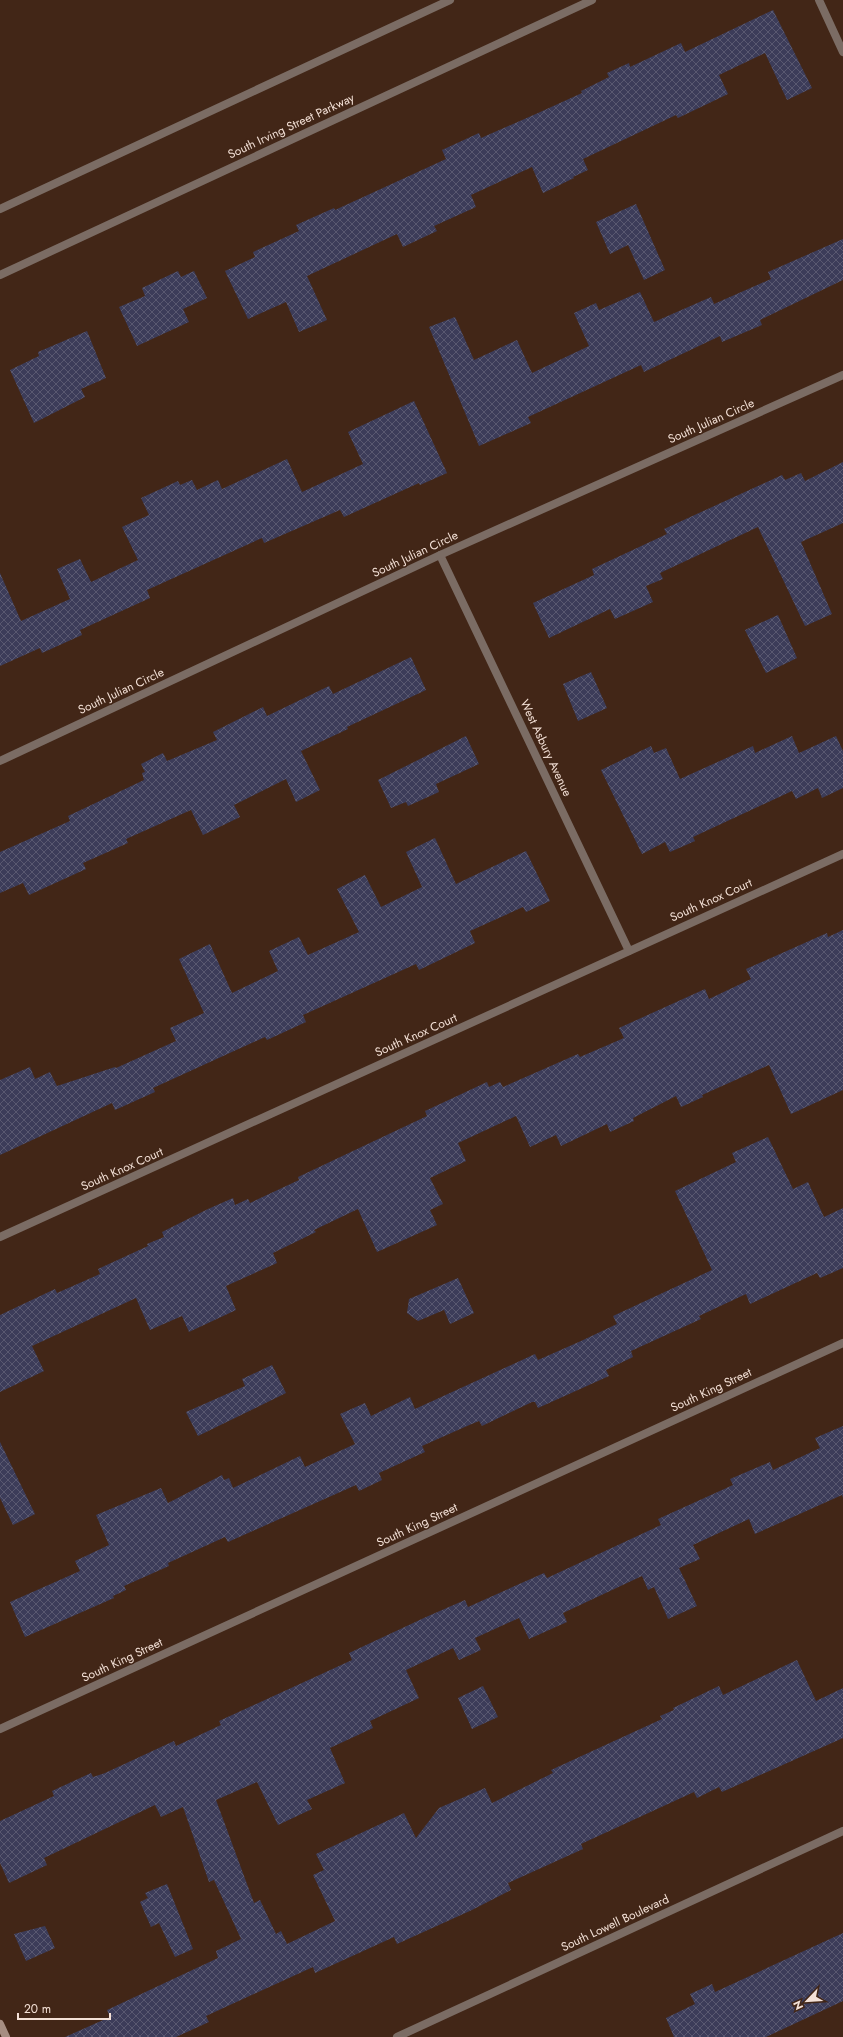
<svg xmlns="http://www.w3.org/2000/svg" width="843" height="2037" font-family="Jost,sans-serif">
  <defs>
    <pattern id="building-cross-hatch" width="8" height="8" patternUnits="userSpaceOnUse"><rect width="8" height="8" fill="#3c3c59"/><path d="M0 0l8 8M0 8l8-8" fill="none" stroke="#595870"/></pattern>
  </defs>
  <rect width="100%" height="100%" fill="#422617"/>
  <!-- building -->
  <g fill="url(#building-cross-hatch)">
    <path d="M773,10L812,88L787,100L765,53L719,75L728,94L678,118L676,115L583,159L588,170L573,177L574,178L543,193L532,167L471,195L476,207L434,226L437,231L403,247L397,234L307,276L327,320L299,332L286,302L248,319L225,271L255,257L253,252L299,231L296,225L334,208L335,210L446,159L442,150L479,133L481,138L538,113L582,93L581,91L609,77L607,73L629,63L630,67L681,43L685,52Z"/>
    <path d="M636,204L665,270L644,280L628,245L610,254L596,222Z"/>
    <path d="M843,239V280L760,320L762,325L722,342L720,336L644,372L641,365L528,417L531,423L479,446L429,327L455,317L474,360L517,340L532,373L589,346L574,313L596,303L599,310L640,292L654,322L711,297L714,304L771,279L768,272Z"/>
    <path d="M178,271L181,277L194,271L207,298L183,309L189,322L137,346L119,307L145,296L142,288Z"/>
    <path d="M87,331L106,378L81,389L85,397L34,423L10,370L39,356L38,352Z"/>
    <path d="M414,401L447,473L420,485L419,483L344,517L340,510L264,543L262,538L147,590L150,598L80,630L82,635L42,653L40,648L0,666V573L21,621L70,599L57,569L80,559L91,582L138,560L122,527L149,515L141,498L178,481L180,485L192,480L197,490L218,480L222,489L287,459L302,492L363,464L348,432Z"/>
    <path d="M843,462V523L801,542L832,614L805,626L758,527L660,573L663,579L646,586L653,602L615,619L610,609L549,638L533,603L594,575L592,569L667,534L664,529L782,475L785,480L801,473L805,481Z"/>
    <path d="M778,615L797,658L766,673L745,630Z"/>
    <path d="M411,657L426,690L347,727L348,729L301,751L320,790L296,802L286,779L234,805L240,817L203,835L191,810L126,839L128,843L83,863L86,869L29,895L23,883L0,893V852L70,821L68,816L144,780L142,773L145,772L141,764L163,753L167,761L217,740L213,732L263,707L267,716L329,686L333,694Z"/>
    <path d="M591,672L607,708L578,721L563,684Z"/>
    <path d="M466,736L479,764L436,784L439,792L408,806L406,802L391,808L378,780Z"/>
    <path d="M792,736L799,753L836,736L843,751V788L822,798L818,788L796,799L792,791L693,837L695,841L670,852L665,842L642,854L601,770L651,746L654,753L666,748L680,779L753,746L755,753Z"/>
    <path d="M435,838L456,884L526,851L550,901L526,912L523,907L470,931L475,943L419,970L416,964L303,1015L306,1022L267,1040L265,1037L153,1088L155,1092L115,1110L112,1103L0,1155V1080L30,1067L35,1079L50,1072L57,1086L115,1067L116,1068L176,1041L170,1028L204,1013L179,959L210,944L232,993L278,971L269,951L299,937L308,955L359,932L337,889L365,875L381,907L422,887L406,852Z"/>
    <path d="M843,930V1090L791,1114L769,1065L702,1095L703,1097L681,1107L676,1096L633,1118L634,1121L610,1132L607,1124L561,1146L556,1135L530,1147L516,1116L458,1143L466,1161L430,1178L443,1204L430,1210L437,1225L377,1252L358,1209L314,1230L316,1232L273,1253L277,1263L226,1286L236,1310L189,1332L182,1316L150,1330L136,1298L32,1346L44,1371L0,1392V1315L55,1289L57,1293L100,1274L98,1269L148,1246L147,1244L164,1237L162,1232L208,1209L233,1198L235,1205L248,1199L250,1203L299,1180L298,1177L427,1116L425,1111L487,1082L489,1087L500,1082L503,1087L578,1054L580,1057L624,1038L619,1028L705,989L709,999L751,979L746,969L827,933L828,937Z"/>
    <path d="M768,1137L793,1189L808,1182L824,1217L843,1208V1268L820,1278L817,1273L750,1304L746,1294L699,1316L701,1319L631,1351L633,1357L606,1370L609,1376L538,1408L535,1402H532L482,1426L479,1421L467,1426L422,1446L425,1452L379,1473L382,1480L359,1491L356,1485L228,1542L225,1537L168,1563L169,1566L124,1586L126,1590L113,1596L114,1598L25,1637L10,1602L80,1571L75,1561L109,1545L96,1515L161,1488L168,1503L222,1475L224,1480L229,1478L233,1488L300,1456L305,1467L355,1444L340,1414L365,1403L371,1416L410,1397L415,1409L535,1354L538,1360L581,1341L617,1324L613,1316L712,1270L675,1191L736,1162L732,1153Z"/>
    <path d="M458,1278L474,1313L450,1324L444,1310L418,1321L407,1313L409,1299Z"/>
    <path d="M272,1365L286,1393L198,1436L186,1412L245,1386L242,1379Z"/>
    <path d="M843,1426V1498L842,1495L755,1534L749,1519L693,1545L700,1559L679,1568L697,1606L668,1619L654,1587L648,1590L642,1576L563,1613L567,1622L529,1639L519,1618L475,1638L481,1650L459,1660L453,1648L406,1670L419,1698L370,1721L373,1728L330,1748L345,1783L307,1800L312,1809L278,1825L257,1782L216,1800L254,1903L260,1900L276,1934L281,1931L287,1944L335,1921L313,1875L324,1870L316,1854L404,1813L416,1838L439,1808L485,1788L492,1803L553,1773L551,1770L662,1719L660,1716L674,1710L673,1708L719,1686L723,1695L797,1660L816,1701L843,1688V1738L722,1792L719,1787L697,1798L694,1792L581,1844L583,1849L508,1883L511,1890L472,1910L397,1944L394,1937L315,1973L313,1967L206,2016L209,2022L176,2037H65L110,2017L107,2010L218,1958L216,1951L241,1939L214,1880L209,1882L183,1807L161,1817L155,1805L44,1858L47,1865L9,1883L0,1863V1821L54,1796L52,1791L91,1773L93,1777L105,1773L174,1741L176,1746L221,1725L219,1721L352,1660L349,1653L426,1617L465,1600L468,1607L544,1573L547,1578L661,1525L658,1519L733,1485L730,1479L770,1462L773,1470L820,1448L815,1438Z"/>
    <path d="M0,1442L35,1514L13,1525L0,1498Z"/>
    <path d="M483,1686L498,1717L472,1729L458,1698Z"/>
    <path d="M167,1884L193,1949L175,1957L159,1923L151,1927L140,1902L148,1898L145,1893Z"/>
    <path d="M45,1926L55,1948L26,1961L14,1934Z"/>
    <path d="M843,1933V2001L766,2037H674L666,2018L695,2004L690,1994L712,1984L715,1992Z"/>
  </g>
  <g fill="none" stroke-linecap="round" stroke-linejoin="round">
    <!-- minor -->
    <g stroke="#7b6c64" stroke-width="8">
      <path d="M819,0L843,52"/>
      <path d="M440,555L629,951"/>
      <path d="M0,761L440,555L843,375"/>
      <path d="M0,1237L843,854"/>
      <path d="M0,1729L843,1343"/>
    </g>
    <!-- tertiary -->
    <g stroke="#7b6c64" stroke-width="8">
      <path d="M0,209L450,0"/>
      <path d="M0,275L592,0"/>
      <path d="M397,2037L843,1831"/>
    </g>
    <!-- secondary -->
    <path stroke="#a68e82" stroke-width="8" d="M0,2024L6,2037"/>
  </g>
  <g text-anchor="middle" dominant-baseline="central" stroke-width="3" stroke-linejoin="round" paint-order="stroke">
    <!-- street labels -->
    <g font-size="12" fill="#f4e1d7" stroke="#422617">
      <text transform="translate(291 126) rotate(-25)">South Irving Street Parkway</text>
      <text transform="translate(711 421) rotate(-24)">South Julian Circle</text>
      <text transform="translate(415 554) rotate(-25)">South Julian Circle</text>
      <text transform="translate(121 691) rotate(-25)">South Julian Circle</text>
      <text transform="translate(546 748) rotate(65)">West Asbury Avenue</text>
      <text transform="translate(711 900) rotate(-24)">South Knox Court</text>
      <text transform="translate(416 1035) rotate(-24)">South Knox Court</text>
      <text transform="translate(122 1169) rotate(-24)">South Knox Court</text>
      <text transform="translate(711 1390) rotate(-25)">South King Street</text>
      <text transform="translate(417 1525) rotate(-25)">South King Street</text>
      <text transform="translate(122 1660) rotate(-25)">South King Street</text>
      <text transform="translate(615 1923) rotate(-25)">South Lowell Boulevard</text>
    </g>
  </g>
  <!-- north arrow -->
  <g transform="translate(807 2001) rotate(245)" stroke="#422617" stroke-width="3" paint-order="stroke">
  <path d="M0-3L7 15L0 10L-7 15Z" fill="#f4e1d7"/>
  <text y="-6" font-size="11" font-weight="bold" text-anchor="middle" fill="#f4e1d7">N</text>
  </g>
  <!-- scale -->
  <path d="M18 2013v6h92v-6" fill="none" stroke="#f4e1d7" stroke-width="2"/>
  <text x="24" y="2013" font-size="12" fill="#f4e1d7" stroke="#422617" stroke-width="3" paint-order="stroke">20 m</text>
</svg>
